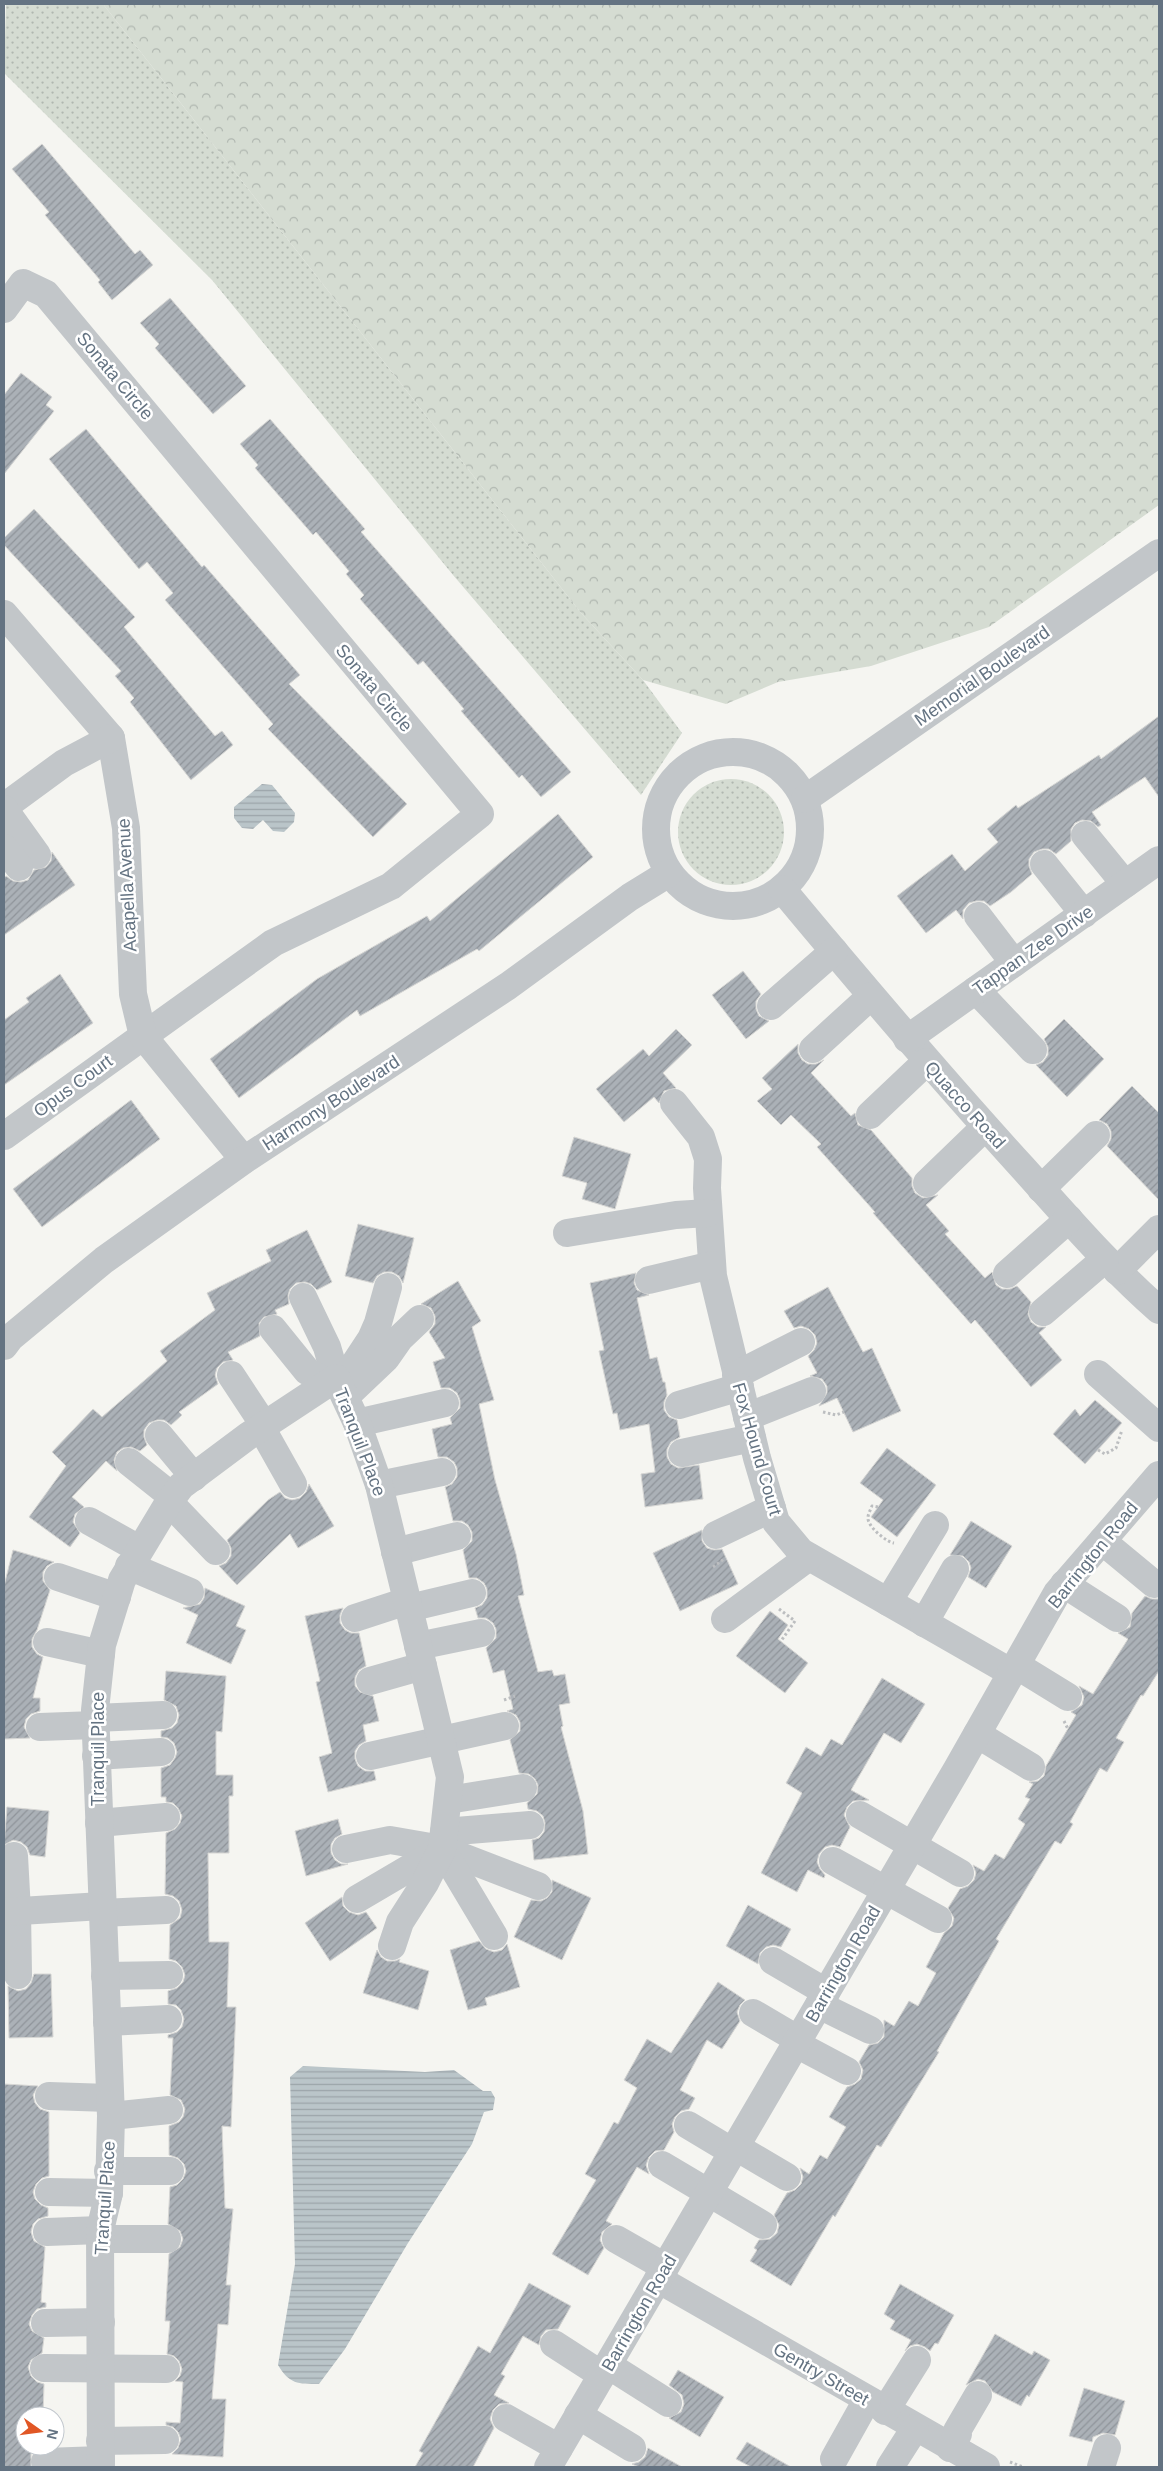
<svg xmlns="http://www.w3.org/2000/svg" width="1163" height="2471" font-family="Helvetica,sans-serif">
  <defs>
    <pattern id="grass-dots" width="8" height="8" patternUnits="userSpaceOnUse" patternTransform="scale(1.25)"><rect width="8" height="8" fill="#d5dcd2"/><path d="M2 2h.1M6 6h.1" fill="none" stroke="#b0b7b0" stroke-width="1.8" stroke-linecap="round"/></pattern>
    <pattern id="forest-crowns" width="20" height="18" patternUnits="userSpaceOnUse" patternTransform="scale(1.25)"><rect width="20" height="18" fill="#d5dcd2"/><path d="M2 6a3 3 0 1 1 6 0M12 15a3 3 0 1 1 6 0" fill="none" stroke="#b0b7b0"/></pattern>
    <pattern id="water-rules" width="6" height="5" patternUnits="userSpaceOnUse" patternTransform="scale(1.25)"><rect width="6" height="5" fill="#bac5c9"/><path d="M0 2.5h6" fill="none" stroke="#9ba4a9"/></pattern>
    <pattern id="building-hatch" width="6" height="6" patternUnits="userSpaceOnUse" patternTransform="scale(1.25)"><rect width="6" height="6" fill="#abb1b7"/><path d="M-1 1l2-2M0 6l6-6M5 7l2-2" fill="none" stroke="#8f949a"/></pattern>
  </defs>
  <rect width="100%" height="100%" fill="#f5f5f1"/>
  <!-- grass -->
  <g fill="url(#grass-dots)">
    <path d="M6,4H103L581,613L643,680L682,733L641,795L453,575L212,280L4,73Z"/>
    <circle cx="731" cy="832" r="53"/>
  </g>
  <!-- forest -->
  <path fill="url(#forest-crowns)" d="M103,4H1159V505L989,627L871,666L778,682L726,704L643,680L581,613Z"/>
  <!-- water -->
  <g fill="url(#water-rules)">
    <path d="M262,784L272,785L295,813L294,822L284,832L273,831L263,820L253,829L242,828L234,818V807Z"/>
    <path d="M303,2066L425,2072L454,2070L483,2091H491L495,2098L493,2110L484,2112L472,2144L408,2243L345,2349L319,2384C298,2384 289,2384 278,2365L295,2264L290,2077Z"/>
  </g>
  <!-- building -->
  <g fill="url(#building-hatch)" stroke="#d6d6d4">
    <path d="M42,144L135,254L140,250L153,265L112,300L98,282L100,280L45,215L49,212L12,169Z"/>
    <path d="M170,298L246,386L213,414L155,348L159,344L140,323Z"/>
    <path d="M21,373L52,397L46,405L54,411L4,474V395Z"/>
    <path d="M270,419L365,529L361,532L571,772L541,797L522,775L519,778L461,711L464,709L423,661L418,665L360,599L364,595L346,574L349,571L316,532L313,535L255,468L258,465L240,444Z"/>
    <path d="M86,429L202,567L204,565L300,675L289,684L407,804L373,837L268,729L273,724L165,600L173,593L147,562L139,569L49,459Z"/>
    <path d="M34,509L135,617L124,627L215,736L222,731L233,745L191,780L130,702L134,698L115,676L121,671L4,545V538Z"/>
    <path d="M1159,716V797L1145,777L1092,812L1101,825L1098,827L1091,821L1082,820L1075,823L1071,829V841L1056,854L1049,849H1042L1034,852L1029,859V866L1032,874L1011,892L990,906L984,901H976L969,903L963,910V919L956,910L926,933L897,896L952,854L965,871L998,842L987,829L1016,805L1018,808L1099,755L1101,759Z"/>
    <path d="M558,814L593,857L479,951L477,949L360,1016L357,1010L239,1098L210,1059L317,979L427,916L430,921Z"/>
    <path d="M52,852L75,885L4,935V878L6,876L13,881L21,882L28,880L34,870L46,867L51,861Z"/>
    <path d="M743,971L761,994L756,1001V1009L759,1016L769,1021L746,1039L712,995Z"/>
    <path d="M60,974L93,1023L4,1085V1020L29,1002L26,998Z"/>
    <path d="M1064,1019L1104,1059L1067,1097L1036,1065L1043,1062L1048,1055V1047L1044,1039Z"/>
    <path d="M676,1029L692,1045L663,1073L676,1088L664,1091L659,1103L654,1097L624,1122L596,1089L643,1049L649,1056Z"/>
    <path d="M798,1044V1053L802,1060L808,1064H816L824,1060L811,1073L851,1116L855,1113L858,1125L871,1130L912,1178V1186L915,1193L923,1198L938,1195L926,1205L949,1231L945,1234L985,1278L992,1272L996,1285L1002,1289H1010L1017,1286L1031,1302L1028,1314L1031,1322L1038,1327H1046L1039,1333L1062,1360L1031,1387L975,1320L971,1324L873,1213L875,1212L817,1147L821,1144L791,1115L781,1125L757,1101L772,1089L762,1078Z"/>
    <path d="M1132,1086L1159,1113V1200L1107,1146L1111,1139V1131L1107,1124L1099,1120Z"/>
    <path d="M131,1100L160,1139L42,1227L13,1189Z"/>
    <path d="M574,1137L631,1154L615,1209L582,1199L587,1183L562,1176Z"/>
    <path d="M358,1224L414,1238L403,1283L399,1276L392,1272H384L377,1276L373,1283L345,1276Z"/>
    <path d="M307,1230L332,1282L317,1290L311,1284L305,1282L296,1283L290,1289L288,1295L289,1304L275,1310L277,1314L264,1317L259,1323L260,1336L228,1352L233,1360L223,1362L217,1368L215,1375L218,1384L179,1412L182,1415L171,1425L164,1420H157L149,1423L144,1430V1437L147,1445L140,1451L131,1447L123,1448L117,1452L114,1460L117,1471L106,1461L72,1497L84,1507L75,1514L73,1522L80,1533L70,1547L29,1517L66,1466L52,1452L93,1409L102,1417L167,1361L160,1351L215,1310L207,1293L271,1261L266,1250Z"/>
    <path d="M636,1273L634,1283L637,1290L649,1295L637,1298L650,1359L657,1357L663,1382H665L667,1395L664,1402V1410L669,1417L677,1420L680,1437L671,1442L667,1449V1457L671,1464L678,1468L699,1465L703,1499L645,1507L641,1474L655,1472L649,1424L620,1430L617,1413L613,1414L599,1351L604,1350L590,1283Z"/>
    <path d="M458,1281L481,1321L472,1327L494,1400L479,1404L495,1480L516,1554L524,1595L518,1596L538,1672L552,1670L554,1676L565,1674L570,1703L559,1705L563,1726L561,1727L583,1811L588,1854L534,1860L532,1840L539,1838L544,1832L545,1823L543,1816L537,1811L528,1809L527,1803L537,1794L538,1785L535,1779L529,1774L519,1773L510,1740L520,1731V1722L516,1715L507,1711L513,1709L504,1670L493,1673L486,1648L496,1638V1629L493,1623L486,1618H478L475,1608L482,1605L487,1598V1589L484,1583L477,1578H469L463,1550L472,1541V1532L468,1525L462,1521H453L446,1490L445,1487L452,1484L457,1477V1468L454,1462L447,1457H438L432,1429L452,1424L450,1418L460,1408V1400L457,1393L450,1388H441L433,1362L445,1358L429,1332L435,1324V1316L431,1308L421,1304Z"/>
    <path d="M828,1287L863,1352L872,1348L901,1411L853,1432L837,1398L819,1406L827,1393V1386L822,1379L810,1376L817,1373L808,1356L814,1350L817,1343L815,1335L809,1329L801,1326L794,1328L784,1311Z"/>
    <path d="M1095,1400L1122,1423L1085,1464L1053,1434L1075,1409L1080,1416Z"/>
    <path d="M887,1448L936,1485L897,1537L871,1517L883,1500L860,1483Z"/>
    <path d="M309,1484L334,1526L298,1548L290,1534L237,1585L219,1566L226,1563L231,1556V1548L227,1540L268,1500L280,1492L285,1498L292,1500L300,1498L306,1492Z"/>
    <path d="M971,1521L1012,1546L986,1588L968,1577L971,1568L969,1562L963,1556L950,1555Z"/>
    <path d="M702,1530V1541L707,1548L714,1550L722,1549L738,1584L680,1611L653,1553Z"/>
    <path d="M13,1550L54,1562L47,1566L43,1572V1581L50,1590L37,1630L32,1639V1647L37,1654L43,1657L33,1698H40V1711L31,1714L26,1719L24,1727L30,1738L4,1739V1586Z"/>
    <path d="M205,1588L245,1606L236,1626L246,1630L231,1664L186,1643L198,1615L183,1608L200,1604L204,1598Z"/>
    <path d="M1145,1596L1152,1599H1159V1671L1143,1696L1141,1695L1116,1738L1124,1742L1107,1772L1100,1768L1070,1822L1073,1824L1061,1844L1055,1841L996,1939L999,1941L937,2051L939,2052L881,2147L877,2145L835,2217L833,2215L791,2286L750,2261L757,2250L754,2248L759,2240L770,2239L777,2233L779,2225L774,2215L787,2193L795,2190L801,2184L803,2177L800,2168L809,2174L820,2155L827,2159L846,2127L829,2117L847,2087L855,2084L861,2079L863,2070L859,2062L869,2045L878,2043L884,2037V2020L894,2026L909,2001L918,2006L936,1973L926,1967L944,1933L952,1926L954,1918L948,1908L960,1889L968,1886L974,1880L976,1873L973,1865L984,1871L995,1854L1004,1859L1025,1824L1018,1819L1030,1799L1025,1797L1033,1784L1029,1782L1038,1781L1044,1776L1046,1766L1076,1715L1071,1712L1082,1705L1084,1697L1079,1686L1093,1694L1128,1639L1118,1633L1130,1627L1132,1613Z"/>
    <path d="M343,1608L340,1615V1623L345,1630L351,1633H359L366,1666L359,1670L355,1677V1686L360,1692L373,1696L379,1721L363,1725L366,1741L359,1745L355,1751V1759L358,1766L365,1771H374L376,1780L328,1792L319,1757L332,1753L316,1682L320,1681L305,1616Z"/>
    <path d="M770,1611L788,1625L778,1639L808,1663L785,1693L736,1656Z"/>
    <path d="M166,1671L226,1676L222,1732L216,1731V1775H233V1796H229V1853H208L209,1942H229L227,2007H236L231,2127L222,2126L225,2208L233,2209L226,2285H231L228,2325L218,2324L212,2399H226L223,2457L172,2454L178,2448L181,2439L178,2432L173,2427L166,2425V2422L180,2423L183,2382L175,2381L180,2376L182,2369L179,2361L174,2356L167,2354L170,2321H165L169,2254L180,2247L183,2239L180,2231L168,2224L170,2187L177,2185L183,2179L186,2171L184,2164L178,2158L169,2155V2126L179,2122L183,2117L185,2109L181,2100L170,2095L173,2038H168V2035L177,2032L182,2027L184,2019L181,2010L176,2005L168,2004V1991L177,1988L183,1982L185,1975L182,1967L176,1961L169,1959L170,1925L180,1918L182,1910L179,1901L173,1896L165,1894L166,1833L175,1829L180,1823L182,1816L178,1808L173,1803L166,1802V1797H161V1768L170,1765L175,1758L177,1752L174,1743L168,1738L161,1737V1731L172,1728L177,1723L179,1715L176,1706L164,1700Z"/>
    <path d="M882,1678L925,1704L901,1743L884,1733L851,1790L869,1800L853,1801L847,1807L844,1815L850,1827L840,1847L832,1845L825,1847L819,1854L817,1862L820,1869L825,1875L824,1878L808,1870L797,1892L761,1873L802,1793L786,1783L806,1747L821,1756L831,1739L842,1745Z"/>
    <path d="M7,1807L49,1811L45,1857L30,1855L27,1847L21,1842L13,1840L4,1845Z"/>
    <path d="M338,1819L342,1834L335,1838L331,1844V1853L335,1860L341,1864H348L306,1876L295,1831Z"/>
    <path d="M552,1880L591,1898L562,1960L514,1937L531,1900L541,1901L547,1898L552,1892Z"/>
    <path d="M342,1897L343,1906L349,1912L358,1915L366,1912L377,1928L330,1961L305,1923Z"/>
    <path d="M748,1905L791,1929L781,1947L773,1945L766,1947L760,1953L758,1964L726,1946Z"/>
    <path d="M479,1941L486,1949L494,1952L502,1950L507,1944L520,1987L485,1998L487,2005L468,2010L450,1950Z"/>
    <path d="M377,1950L381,1957L387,1961H395L400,1959L399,1962L429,1971L418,2010L363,1993Z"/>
    <path d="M34,1974H51L53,2037L9,2038L8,1986L18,1991L26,1989L31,1983Z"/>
    <path d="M718,1982L745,2000L740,2005L737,2012L740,2021L722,2049L707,2040L680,2090L695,2098L689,2109L681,2111L675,2117L672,2124L674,2132L664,2150L655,2151L649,2157L646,2165L649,2174L637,2167L606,2221L612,2224L602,2232L600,2240L604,2248L588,2275L552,2254L596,2180L585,2174L614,2122L618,2124L637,2088L624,2080L647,2039L671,2053Z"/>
    <path d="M4,2084L38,2086L33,2095L35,2103L40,2109L49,2112V2176L42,2178L36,2184L33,2192L35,2199L41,2205L48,2208V2216L38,2219L33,2224L31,2232L34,2241L45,2247L41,2302L46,2303V2307L37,2309L32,2315L29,2324L32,2331L44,2338L42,2353L31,2360L28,2367L31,2376L37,2382L44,2384L43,2416H25V2446H45L37,2449L31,2454V2467H4Z"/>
    <path d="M529,2283L571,2306L558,2329L546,2330L541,2336L539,2345L523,2336L501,2374L505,2376L494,2395L509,2403L499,2404L493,2410L490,2419L494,2428L473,2467H415L423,2453L419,2451L478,2346L490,2353Z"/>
    <path d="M900,2284L954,2315L938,2344L935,2343L930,2351L925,2347L917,2344L910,2346L905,2351L911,2340L890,2329L895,2321L884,2314Z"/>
    <path d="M995,2334L1032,2355L1034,2351L1050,2360L1029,2397L1027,2395L1021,2406L993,2392L985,2381L978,2379L966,2385Z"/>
    <path d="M678,2370L724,2397L700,2437L669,2418L681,2412L684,2404L682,2395L669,2385Z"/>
    <path d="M1084,2388L1125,2401L1115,2435L1103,2433L1093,2437L1092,2442L1069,2436Z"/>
    <path d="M747,2442L791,2467H751L736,2459Z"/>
    <path d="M648,2448L682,2467H639L632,2464L639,2462L645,2457Z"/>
  </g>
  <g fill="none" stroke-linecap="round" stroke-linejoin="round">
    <!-- path -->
    <g stroke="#bcbec0" stroke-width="3" stroke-dasharray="2.5 2.5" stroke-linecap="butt">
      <path d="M823,1412L836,1415L844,1412"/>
      <path d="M1098,1450L1105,1454L1116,1448L1122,1430"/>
      <path d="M878,1507L872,1506C870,1511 866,1517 869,1522C872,1530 887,1542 894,1543"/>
      <path d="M713,1567L724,1559"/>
      <path d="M779,1609L795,1621L781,1641"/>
      <path d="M504,1700L515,1696"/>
      <path d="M1064,1721L1068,1729"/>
      <path d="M1010,2462L1023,2467"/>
    </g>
    <!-- minor -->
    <g stroke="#c2c6c9" stroke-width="28">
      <path d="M4,309L23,283L46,294L480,814L391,886L273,943L4,1136"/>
      <path d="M4,614L111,738L126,828L133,994L143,1036L244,1160"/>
      <circle cx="733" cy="829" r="77"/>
      <path d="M805,799L1159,553"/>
      <path d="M4,807L64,763L111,738"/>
      <path d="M4,809L37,855"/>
      <path d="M1085,835L1125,884"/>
      <path d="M4,848L19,867"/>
      <path d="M1044,864L1084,914"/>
      <path d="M782,889C861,984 940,1077 1023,1168C1067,1217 1110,1267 1159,1310"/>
      <path d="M978,916L1014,963"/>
      <path d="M976,990L1033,1050"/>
      <path d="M771,1006L834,951"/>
      <path d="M907,1039L1159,860"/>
      <path d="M813,1049L871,996"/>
      <path d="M674,1103L701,1137L708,1159L707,1188L713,1276L757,1458L776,1522L801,1552L1012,1673"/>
      <path d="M870,1115L926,1062"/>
      <path d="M927,1183L985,1127"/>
      <path d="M1041,1189L1096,1135"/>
      <path d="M567,1233L676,1215L708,1213"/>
      <path d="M1117,1271L1159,1229"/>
      <path d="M1007,1274L1069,1219"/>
      <path d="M649,1280L712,1265"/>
      <path d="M303,1297L327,1347L336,1378"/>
      <path d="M1043,1312L1105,1259"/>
      <path d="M273,1329L307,1371L329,1383"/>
      <path d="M4,1346L10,1338L104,1260L244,1160L508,986L630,897L669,873"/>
      <path d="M1098,1374L1159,1428"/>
      <path d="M231,1375L264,1425"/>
      <path d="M736,1375L801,1342"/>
      <path d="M340,1386L371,1339L378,1323L388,1287"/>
      <path d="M347,1395L386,1358L400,1338L420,1319"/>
      <path d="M679,1405L740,1387"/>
      <path d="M747,1417L812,1391"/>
      <path d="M357,1423L445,1403"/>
      <path d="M261,1427L293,1484"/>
      <path d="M159,1435L194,1477"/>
      <path d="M682,1453L752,1438"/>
      <path d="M129,1462L173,1497"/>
      <path d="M379,1485L442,1472"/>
      <path d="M169,1502L216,1551"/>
      <path d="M89,1521L139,1549"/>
      <path d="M716,1535L772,1508"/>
      <path d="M1102,1541L1154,1584"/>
      <path d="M395,1552L457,1536"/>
      <path d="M129,1566L190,1592"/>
      <path d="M58,1577L117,1597"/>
      <path d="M1064,1584L1117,1618"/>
      <path d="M888,1602L935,1525"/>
      <path d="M409,1608L472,1593"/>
      <path d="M355,1618L407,1601"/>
      <path d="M725,1619L809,1557"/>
      <path d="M924,1623L955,1569"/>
      <path d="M47,1642L101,1654"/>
      <path d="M418,1646L481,1633"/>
      <path d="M1016,1665L1068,1697"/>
      <path d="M370,1681L423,1666"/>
      <path d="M95,1718L163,1715"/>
      <path d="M40,1727L95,1725"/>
      <path d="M977,1734L1031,1767"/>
      <path d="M96,1756L161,1752"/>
      <path d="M370,1756L505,1726"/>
      <path d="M448,1800L523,1788"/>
      <path d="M860,1815L960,1873"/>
      <path d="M99,1823L166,1817"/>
      <path d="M444,1832L530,1825"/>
      <path d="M346,1849L390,1840L442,1849L538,1886"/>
      <path d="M442,1849L494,1936"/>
      <path d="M14,1856L17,1911L18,1975"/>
      <path d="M833,1861L938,1919"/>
      <path d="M357,1899L442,1849"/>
      <path d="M4,1912L102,1906"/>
      <path d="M102,1913L166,1910"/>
      <path d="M773,1961L826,1992"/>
      <path d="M105,1976L169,1975"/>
      <path d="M819,2005L870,2030"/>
      <path d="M753,2013L799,2040"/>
      <path d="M107,2022L168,2019"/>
      <path d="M796,2044L847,2071"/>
      <path d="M49,2096L109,2098"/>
      <path d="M111,2116L169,2110"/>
      <path d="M688,2125L733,2152"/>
      <path d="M736,2147L787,2177"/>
      <path d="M662,2165L763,2225"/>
      <path d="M108,2171H170"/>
      <path d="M49,2192L109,2193"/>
      <path d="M47,2232L100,2230"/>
      <path d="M100,2239H167"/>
      <path d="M616,2239L665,2267"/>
      <path d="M658,2279L986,2467"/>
      <path d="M45,2323L101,2322"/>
      <path d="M554,2344L602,2375"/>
      <path d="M608,2365L668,2403"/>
      <path d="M44,2368L166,2369"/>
      <path d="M885,2411L917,2360"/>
      <path d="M578,2415L632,2448"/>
      <path d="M506,2418L559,2448"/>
      <path d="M100,2441L165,2440"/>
      <path d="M950,2448L958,2434L957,2431L978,2395"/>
      <path d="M834,2459L867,2400"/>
      <path d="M45,2462L101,2460"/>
      <path d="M101,2467L100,2230L109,2193L111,2116L95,1710L102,1645L122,1580L169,1502L181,1486L248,1436L336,1378L357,1423L379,1485L450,1777L442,1849L425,1883L400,1922L392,1946"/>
      <path d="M548,2467L957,1769L1057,1593L1159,1475"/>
      <path d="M890,2467L915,2428"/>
      <path d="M1101,2467L1107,2448"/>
    </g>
  </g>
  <g text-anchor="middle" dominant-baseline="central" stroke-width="5" stroke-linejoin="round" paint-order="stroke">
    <!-- street labels -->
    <g font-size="18" fill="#647382" stroke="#fff">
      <text transform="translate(115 376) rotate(50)">Sonata Circle</text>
      <text transform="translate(982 676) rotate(-35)">Memorial Boulevard</text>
      <text transform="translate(374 688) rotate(50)">Sonata Circle</text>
      <text transform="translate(127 885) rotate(-93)">Acapella Avenue</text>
      <text transform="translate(1033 950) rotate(-35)">Tappan Zee Drive</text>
      <text transform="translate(73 1086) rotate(-36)">Opus Court</text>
      <text transform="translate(331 1103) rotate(-33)">Harmony Boulevard</text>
      <text transform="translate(965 1105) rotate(48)">Quacco Road</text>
      <text transform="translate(360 1442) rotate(69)">Tranquil Place</text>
      <text transform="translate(757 1449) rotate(74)">Fox Hound Court</text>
      <text transform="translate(1093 1555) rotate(-51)">Barrington Road</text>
      <text transform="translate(98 1749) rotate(-90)">Tranquil Place</text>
      <text transform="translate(843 1964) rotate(-60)">Barrington Road</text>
      <text transform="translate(105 2198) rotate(-86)">Tranquil Place</text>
      <text transform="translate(639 2313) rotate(-60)">Barrington Road</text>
      <text transform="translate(821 2374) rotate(30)">Gentry Street</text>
    </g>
  </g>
  <!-- border -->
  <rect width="1163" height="2471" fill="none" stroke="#647382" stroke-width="10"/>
  <!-- north arrow -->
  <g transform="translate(40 2431) rotate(104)"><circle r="24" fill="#ffffff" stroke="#c1c7cd"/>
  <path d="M0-4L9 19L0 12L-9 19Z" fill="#e15725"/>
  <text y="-8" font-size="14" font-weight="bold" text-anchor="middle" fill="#647382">N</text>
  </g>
</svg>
